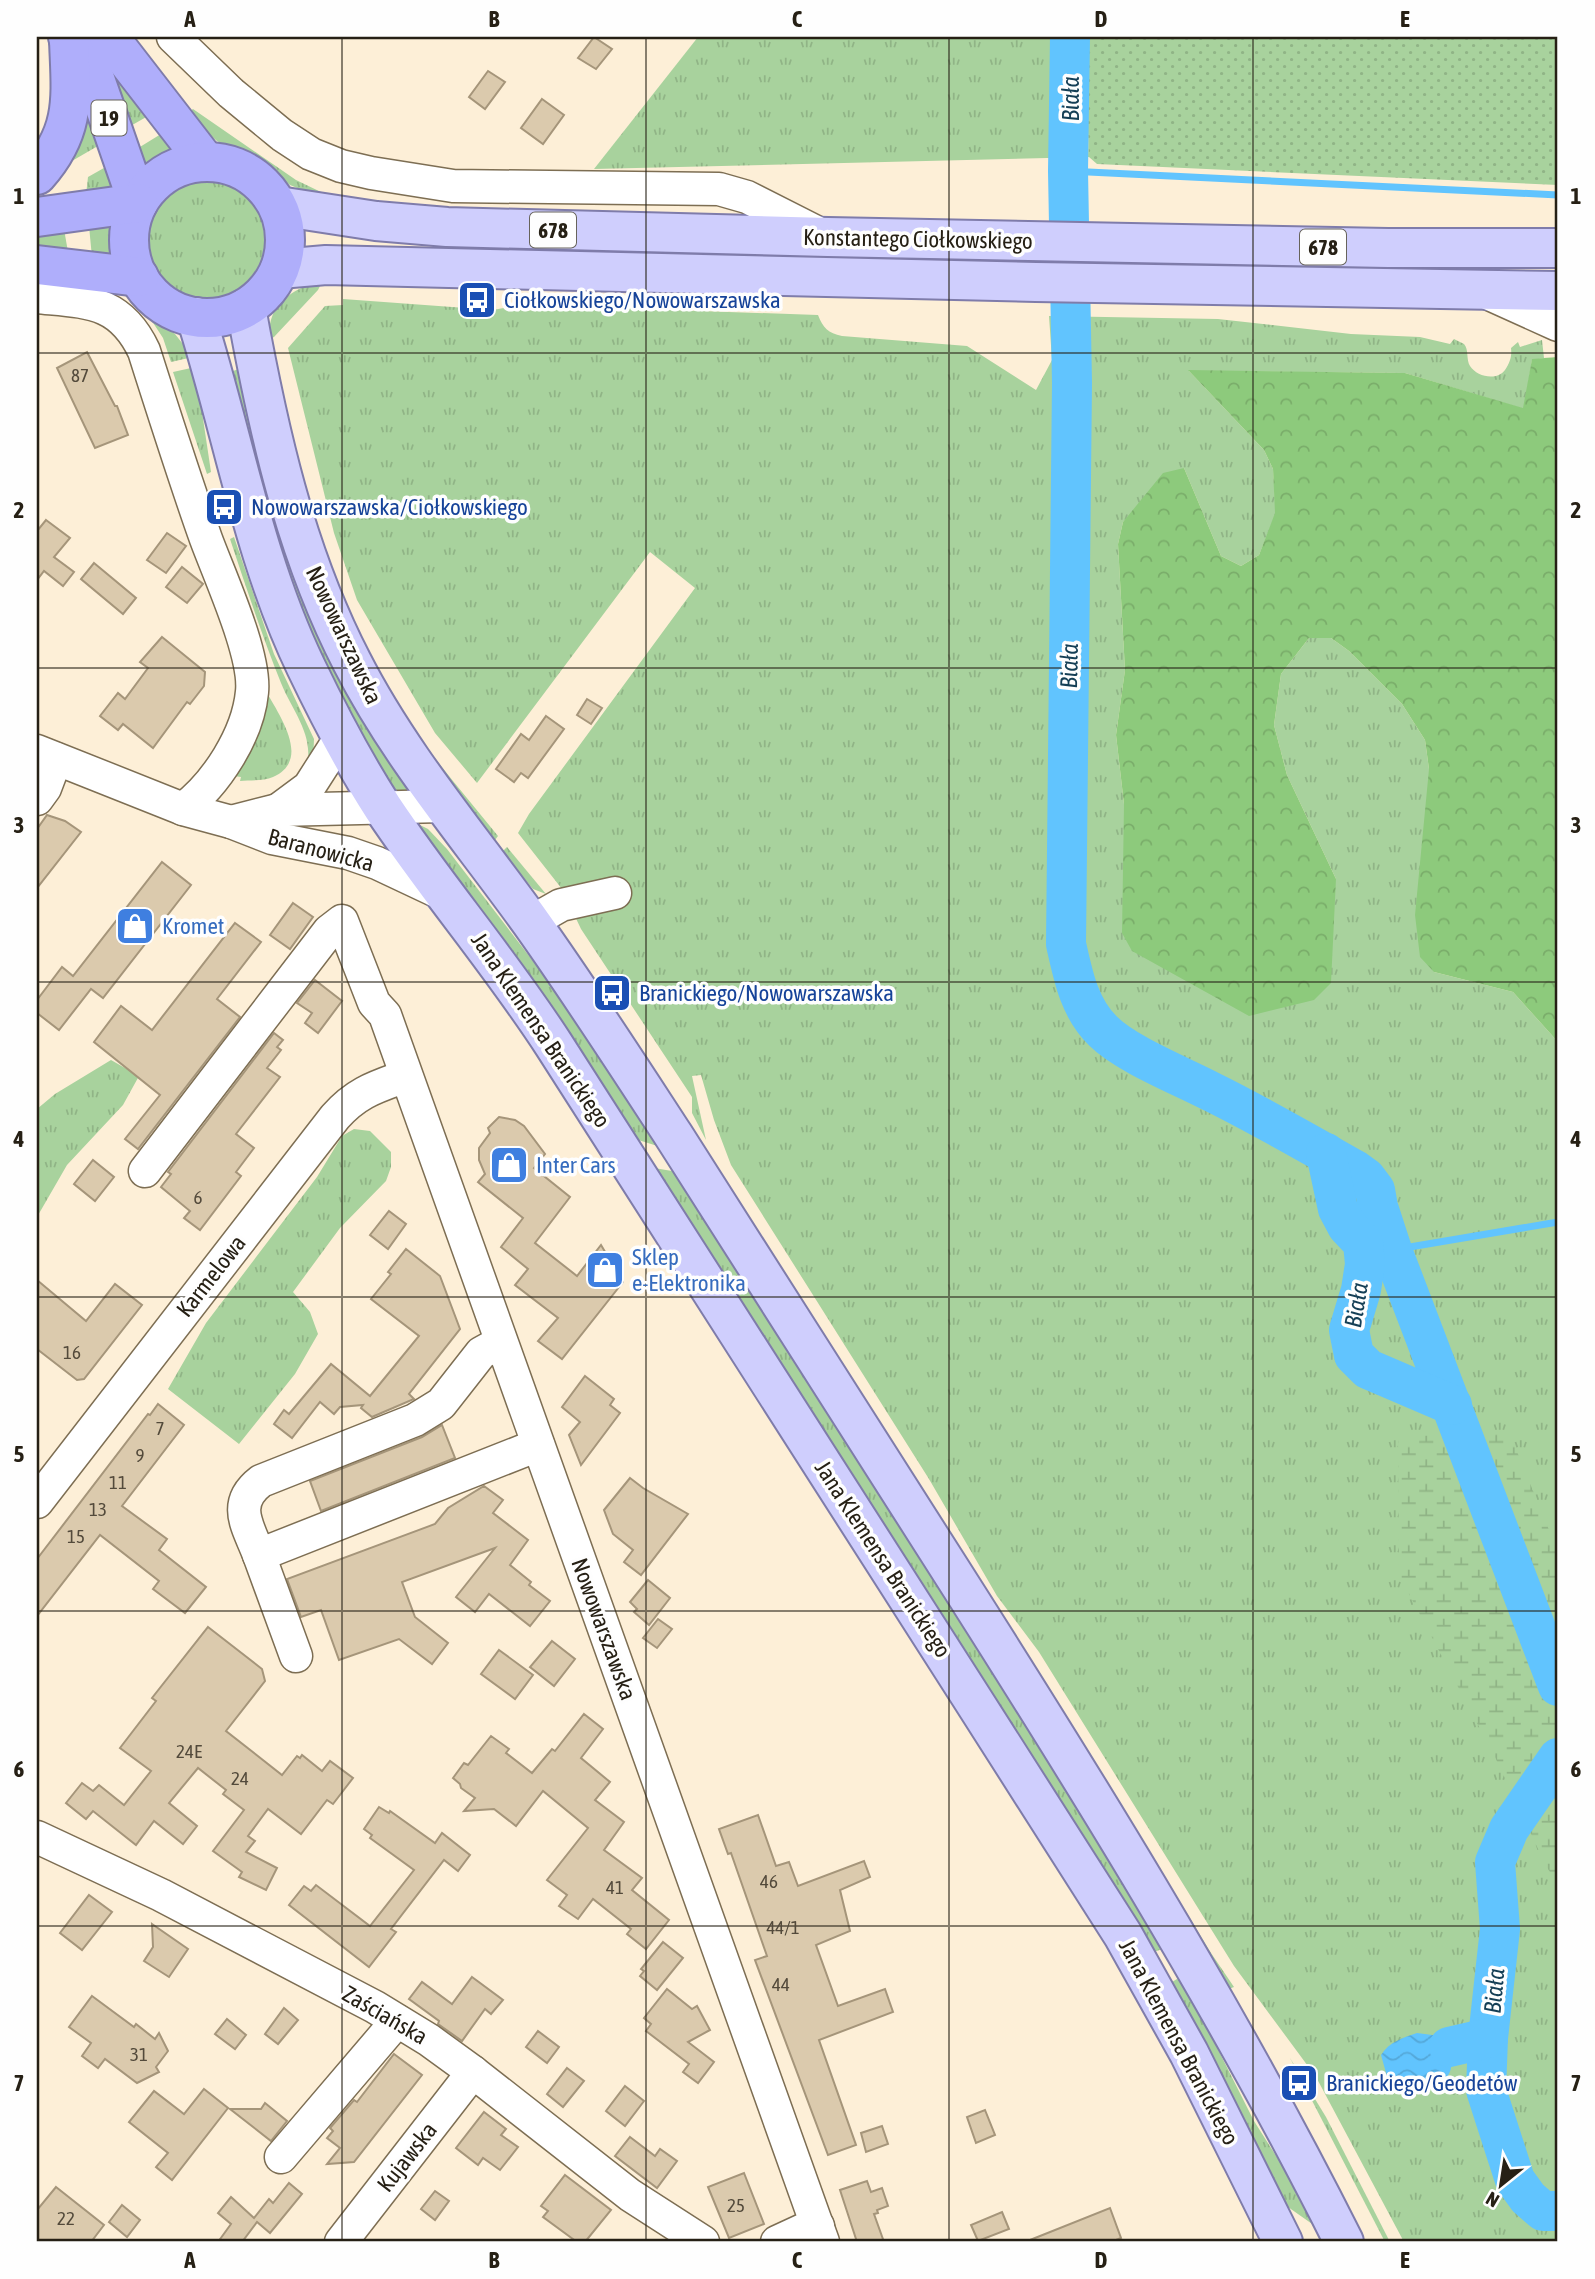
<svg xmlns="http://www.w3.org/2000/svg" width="1595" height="2279" font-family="'Asap Condensed',sans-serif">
  <defs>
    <pattern id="grass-tufts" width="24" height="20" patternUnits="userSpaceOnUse" patternTransform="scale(1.75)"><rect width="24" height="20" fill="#a8d29d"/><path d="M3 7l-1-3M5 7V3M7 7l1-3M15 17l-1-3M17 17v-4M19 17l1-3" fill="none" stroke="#90b486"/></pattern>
    <pattern id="forest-crowns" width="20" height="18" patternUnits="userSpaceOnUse" patternTransform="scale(1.75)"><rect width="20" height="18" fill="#8dca7c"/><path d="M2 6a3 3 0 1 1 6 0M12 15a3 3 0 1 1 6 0" fill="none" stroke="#7aad6a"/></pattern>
    <pattern id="wetland-marsh" width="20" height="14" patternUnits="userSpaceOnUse" patternTransform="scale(1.75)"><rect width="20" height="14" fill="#a8d29d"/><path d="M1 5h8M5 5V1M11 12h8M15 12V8" fill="none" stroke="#90b486"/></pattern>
    <pattern id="garden-dots" width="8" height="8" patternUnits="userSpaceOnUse" patternTransform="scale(1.75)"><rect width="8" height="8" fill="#a8d29d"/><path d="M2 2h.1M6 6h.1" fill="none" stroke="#90b486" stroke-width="1.8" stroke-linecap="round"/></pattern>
    <pattern id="water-waves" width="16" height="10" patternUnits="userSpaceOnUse" patternTransform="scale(1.75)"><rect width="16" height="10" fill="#61c4fe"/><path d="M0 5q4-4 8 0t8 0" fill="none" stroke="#54a8d9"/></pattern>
  </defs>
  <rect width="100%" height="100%" fill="#fdefd7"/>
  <!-- grass -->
  <g fill="url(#grass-tufts)">
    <path d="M698,37H1084L1089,157L594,169Z"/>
    <path d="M99,59L148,116L127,128Z"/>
    <path d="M82,91L103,143L65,165Z"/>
    <path d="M193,109L296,180L323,193L324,199L290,185L262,164L217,141L186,114Z"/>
    <path d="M161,134L173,150L155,158L144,168L135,150Z"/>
    <path d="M111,164L114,188L86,195L88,177Z"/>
    <circle cx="206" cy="239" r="59"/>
    <path d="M111,223L112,259L92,257L89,226Z"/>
    <path d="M64,229L68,252L37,251V231Z"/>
    <path d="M319,281L320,286L318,290L274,337L270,339L267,337C269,330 270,321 273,314C280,297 302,286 319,281Z"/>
    <path d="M343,299L493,310L524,304L526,311L558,306L818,315C823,328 828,333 842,336L967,346L1036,390L1052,360L1049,316L1218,319L1351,334L1420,337L1450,344L1454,339C1457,341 1461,342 1464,344C1469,349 1466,360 1470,366C1477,377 1497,381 1505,370C1510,362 1512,357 1511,348L1518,342L1520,347L1542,340L1544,358L1558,356L1532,360L1524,409L1405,373L1189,371L1264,450L1273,469L1276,513L1259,555L1241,566L1221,556L1184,468L1123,522L1118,544L1125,670L1116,735L1124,804L1336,879L1287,775L1274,725L1281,674L1309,638H1331L1349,651L1402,704L1425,740L1429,769L1434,972L1513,992L1558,1042V2242H1404L1316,2077L1234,1966L1039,1652L997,1596L929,1479L731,1165L714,1120L701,1075L692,1076L706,1140L692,1113V1097L581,929L562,889L518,833L529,814L695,588L650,552L477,783L435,733L357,600L334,533L288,348L325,306L343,305Z"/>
    <path d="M146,312L175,334L193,357L171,362L163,338Z"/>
    <path d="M191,368L199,392L211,472L207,474L173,372Z"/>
    <path d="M242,368L424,802L394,796L363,747L295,599L230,372Z"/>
    <path d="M300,470C327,568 364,664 425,745C448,776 474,806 498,836L495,840L491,839L431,764L362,653L312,526Z"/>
    <path d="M234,537L274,654L314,739L313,764L308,759C311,731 291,708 281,683C262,636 246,587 230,539Z"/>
    <path d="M266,691C279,715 312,760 273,777C264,781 250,780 240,781L241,777L234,776Z"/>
    <path d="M408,819L428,829L447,849L609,1060L664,1148L635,1139Z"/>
    <path d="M507,847L546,894L533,889L504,855L503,851Z"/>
    <path d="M111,1060L139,1076L123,1105L67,1165L37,1217V1109L55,1094Z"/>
    <path d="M354,1129L370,1131L391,1152V1167L386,1181L340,1228L293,1292L310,1312L318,1334L295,1374L239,1444L168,1389L206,1323L317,1177L342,1136Z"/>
    <path d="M648,1167L678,1172L1168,1947L1151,1953Z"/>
    <path d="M1028,1657L1113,1791L1211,1953L1234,1987L1226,1990Z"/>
    <path d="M1177,1979L1184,1982L1254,2121L1325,2233L1288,2207L1283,2210L1170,1990L1172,1982Z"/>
    <path d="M1290,2058L1326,2117L1390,2242H1385Z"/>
  </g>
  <!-- forest -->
  <path fill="url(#forest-crowns)" d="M1558,357V1042L1513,992L1434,972L1420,957L1415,915L1429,769L1425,740L1402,704L1349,651L1331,638H1309L1281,674L1274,725L1287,775L1336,879L1331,983L1314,1000L1249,1016L1132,951L1122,933L1124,804L1116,735L1125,670L1118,544L1123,522L1163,473L1184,468L1221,556L1241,566L1259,555L1275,513L1273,469L1264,450L1188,370L1405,373L1523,408L1532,359Z"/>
  <!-- wetland -->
  <path fill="url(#wetland-marsh)" d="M1509,1432L1558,1552V1884L1546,1866L1495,1757L1399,1575L1398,1437Z"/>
  <!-- garden -->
  <path fill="url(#garden-dots)" d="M1084,37H1558V185L1097,164L1089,157Z"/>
  <!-- water -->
  <path fill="url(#water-waves)" d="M1417,2033L1440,2036C1450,2048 1458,2068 1444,2080L1395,2089L1390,2087L1381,2055C1390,2041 1403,2038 1417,2033Z"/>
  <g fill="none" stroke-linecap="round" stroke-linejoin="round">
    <!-- stream -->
    <g stroke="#61c4fe" stroke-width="7">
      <path d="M1068,171L1558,195"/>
      <path d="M1392,1250L1558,1222"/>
    </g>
    <!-- river -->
    <g stroke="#61c4fe" stroke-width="40">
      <path d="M1070,37L1068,171L1072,383L1066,944C1073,975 1079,1008 1103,1031C1126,1054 1179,1075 1210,1091C1259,1115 1307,1143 1355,1170L1366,1178L1375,1190L1378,1207L1392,1250L1558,1686"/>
      <path d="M1326,1153L1338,1209L1347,1226L1363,1243L1365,1264L1361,1290L1349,1330L1354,1355L1368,1369L1452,1405"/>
      <path d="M1558,1758L1509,1829L1495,1862L1500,1929L1488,2038L1486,2090L1515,2180L1528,2198L1543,2211H1558"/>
      <path d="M1449,2047L1488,2038"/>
    </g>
  </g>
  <!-- building -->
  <g fill="#dbcaad" stroke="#a5957a" stroke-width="2">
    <path d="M594,37L612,49L596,69L578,58Z"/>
    <path d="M488,71L505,82L485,109L469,97Z"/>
    <path d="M542,99L564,115L543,144L521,128Z"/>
    <path d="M87,352L115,406H117L128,435L95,448L57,368Z"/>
    <path d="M46,520L70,538L54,557L74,572L63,586L44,571L37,580V531Z"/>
    <path d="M167,533L186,546L166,573L147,560Z"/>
    <path d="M94,563L136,598L123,614L81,579Z"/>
    <path d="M182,567L203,584L187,603L166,587Z"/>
    <path d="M162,637L205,672L204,686L190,704L187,702L153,748L123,724L118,730L100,716L118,693L125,699L148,668L140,662Z"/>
    <path d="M587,699L602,708L591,724L577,715Z"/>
    <path d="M546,716L564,729L528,778L521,773L514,782L496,769L521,734L529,740Z"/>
    <path d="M47,815L65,821L81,832L37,888V829Z"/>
    <path d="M162,862L191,885L103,998L91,989L59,1030L37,1013V1000L62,967L73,976Z"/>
    <path d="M293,903L313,917L290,949L270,935Z"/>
    <path d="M235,923L261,942L217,999L240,1017L138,1149L125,1139L160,1095L94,1042L121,1006L152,1030Z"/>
    <path d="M315,980L342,1001L318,1033L305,1023L312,1013L297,1003Z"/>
    <path d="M274,1033L283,1040L277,1047L281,1050L267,1068L280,1077L236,1134L254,1148L236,1172L241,1176L200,1230L184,1218L190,1211L161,1187L171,1174L168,1172Z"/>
    <path d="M499,1117L515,1120L524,1126L545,1154L534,1168L570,1197L535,1243L577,1276L601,1245L623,1282L562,1359L538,1341L558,1318L515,1285L528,1269L501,1247L523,1218L478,1182L485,1174L479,1160V1148L490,1133L488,1128Z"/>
    <path d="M93,1160L114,1177L95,1201L74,1184Z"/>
    <path d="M389,1211L406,1224L388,1249L370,1235Z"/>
    <path d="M406,1249L440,1276L460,1329L409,1394L414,1399L372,1417L361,1408L363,1405L340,1407L334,1414L320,1402L292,1438L274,1424L284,1410L289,1414L331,1364L370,1396L419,1336L371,1299L391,1274L388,1272Z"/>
    <path d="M37,1280L86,1321L115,1284L142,1305L84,1379L77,1380L37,1349Z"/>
    <path d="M585,1376L614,1399L610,1405L620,1413L581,1465L569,1435L580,1422L562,1407Z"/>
    <path d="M158,1404L184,1425L122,1506L167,1539L159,1550L206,1587L185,1613L153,1589L159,1581L100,1535L37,1616V1559L148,1414L150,1415Z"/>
    <path d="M442,1425L455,1458L321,1511L310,1481L422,1437Z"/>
    <path d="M630,1478L643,1488L688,1514L641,1575L624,1562L633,1550L613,1534L604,1510Z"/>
    <path d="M484,1486L503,1500L493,1513L528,1540L510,1565L531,1582L529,1585L550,1601L530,1626L489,1594L475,1612L456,1597L495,1548L402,1582L415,1617L448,1643L432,1664L399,1639L339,1660L321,1610L301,1617L287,1579L435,1524L448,1508Z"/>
    <path d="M648,1580L670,1598L649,1625L634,1612L637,1609L630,1602Z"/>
    <path d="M658,1619L672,1629L657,1648L643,1638Z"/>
    <path d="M208,1627L262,1669L265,1681L226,1731L282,1775L297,1756L300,1758L302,1755L322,1771L330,1761L353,1778L333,1804L327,1800L301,1834L268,1809L248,1836L255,1841L246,1852L277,1868L266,1890L239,1877L242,1872L213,1851L244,1810L223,1794L226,1790L198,1768L169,1803L197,1826L183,1844L154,1821L136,1845L93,1811L86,1819L66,1803L82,1783L93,1791L99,1785L124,1805L151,1771L120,1748L156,1701L152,1698Z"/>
    <path d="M552,1641L575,1659L554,1686L530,1667Z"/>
    <path d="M499,1650L533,1675L515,1699L481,1674Z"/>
    <path d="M584,1714L603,1729L581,1758L610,1782L595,1800L624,1822L604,1850L642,1878L632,1890L669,1920L646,1949L627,1934L631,1929L593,1899L578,1919L559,1906L567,1895L547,1880L588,1828L543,1791L516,1826L494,1809L464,1811L475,1798L461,1788L460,1784L453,1778L464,1763L468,1765L491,1736L509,1749L506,1753L532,1773L552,1749L555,1751Z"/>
    <path d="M379,1807L389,1813L390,1811L435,1843L442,1833L470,1855L458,1871L444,1860L391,1929L396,1932L369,1967L289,1905L304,1886L311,1891L316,1885L370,1926L414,1870L370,1838L372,1835L364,1829Z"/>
    <path d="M758,1815L776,1866L789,1862L798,1886L864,1861L870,1877L840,1890L850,1931L816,1945L838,2006L885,1989L893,2012L819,2040L856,2145L828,2155L755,1960L767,1956L731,1853L728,1854L719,1829Z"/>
    <path d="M89,1895L112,1912L82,1950L60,1933Z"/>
    <path d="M152,1924L188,1949L169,1977L144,1961L153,1947Z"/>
    <path d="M663,1942L683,1958L657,1990L640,1976L644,1971L641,1969Z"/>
    <path d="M472,1977L503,2000L491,2014L485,2009L462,2041L438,2024L439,2021L409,1999L422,1982L452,2004Z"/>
    <path d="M667,1989L692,2009L697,2006L710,2030L688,2042L714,2062L698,2083L683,2072L689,2064L646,2031L651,2024L644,2018Z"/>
    <path d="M92,1996L134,2027L136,2024L155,2039L159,2033L168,2051L156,2067L159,2072L137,2083L105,2059L98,2068L82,2056L91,2043L69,2027Z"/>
    <path d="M284,2008L298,2020L278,2044L265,2034Z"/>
    <path d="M227,2019L246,2035L235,2049L215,2034Z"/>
    <path d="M538,2031L559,2047L547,2063L526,2047Z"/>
    <path d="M394,2054L422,2075L354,2162L327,2164L340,2148L327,2138L333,2131L330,2128L354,2100L357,2102Z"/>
    <path d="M567,2068L584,2081L563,2107L547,2094Z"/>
    <path d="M625,2086L644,2101L625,2126L606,2111Z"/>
    <path d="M204,2089L228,2108L172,2180L156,2167L168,2153L129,2122L154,2091L184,2114Z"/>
    <path d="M265,2103L287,2121L271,2141L230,2109H261Z"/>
    <path d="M985,2110L995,2135L976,2143L967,2117Z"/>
    <path d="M484,2112L506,2129L501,2135L518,2147L500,2170L483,2158L478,2165L456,2148Z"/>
    <path d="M882,2126L888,2144L866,2152L861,2133Z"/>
    <path d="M630,2137L655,2156L660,2149L677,2161L657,2188L615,2156Z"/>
    <path d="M744,2173L764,2224L729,2238L708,2187Z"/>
    <path d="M565,2175L611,2210L585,2242H577L543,2217L548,2211L541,2206Z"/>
    <path d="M867,2181L871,2192L882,2188L888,2206L877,2210L878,2213L874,2214L884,2242H857L840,2190Z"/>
    <path d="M289,2183L302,2194L270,2233L257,2222L242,2242H218L231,2224L218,2213L231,2197L254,2218L269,2199L273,2203Z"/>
    <path d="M56,2187L104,2225L91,2242H37V2210Z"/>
    <path d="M435,2191L449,2201L435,2220L421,2209Z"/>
    <path d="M122,2205L140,2220L127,2237L109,2222Z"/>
    <path d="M1110,2208L1121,2238L1111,2242H1025Z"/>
    <path d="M1002,2212L1009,2229L978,2241L971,2225Z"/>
  </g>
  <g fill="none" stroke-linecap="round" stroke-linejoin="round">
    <defs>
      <g id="minor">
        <path d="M173,37L231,93L282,135L311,154L341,166L371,173L453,186L719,189L747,197L824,236"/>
        <path d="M1485,292L1558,325"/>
        <path d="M37,297C87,302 120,300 144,351C164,414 184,477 206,539C220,577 256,655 252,692C248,735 216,784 183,809"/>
        <path d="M37,751L183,809L231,822L272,838L348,853L377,863L447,896"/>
        <path d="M37,799L45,788L56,759"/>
        <path d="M278,810L309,787L341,737"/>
        <path d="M231,822L278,810L443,806"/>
        <path d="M531,922L561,905L615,893"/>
        <path d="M145,1171L329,931L342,921L374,1003L385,1015L823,2242"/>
        <path d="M37,1502L335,1117C357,1092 376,1087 406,1076"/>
        <path d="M259,1555C248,1526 231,1504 261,1481L415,1420L441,1404L481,1353L501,1342"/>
        <path d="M296,1656L259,1555L538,1445"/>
        <path d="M37,1837L161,1895L375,2007L429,2040L473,2072L630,2195L703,2242"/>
        <path d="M281,2157L397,2021"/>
        <path d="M341,2242L473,2072"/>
        <path d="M777,2242L803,2230L818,2226"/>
      </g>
      <g id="major">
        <path d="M278,206L376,221L447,227L828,237L1388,248H1558"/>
        <path d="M280,269L326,265L1036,282L1558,291"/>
        <path d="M246,308C268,429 295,552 352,662C400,756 469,836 530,921C580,991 627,1064 674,1136C761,1272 847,1408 934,1544C1079,1771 1223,2001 1344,2242"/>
        <path d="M196,317C233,433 253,557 306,667C329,715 354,763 383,808C437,889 501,963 554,1045C744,1342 934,1638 1123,1935L1189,2053L1283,2242"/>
      </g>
      <g id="highway">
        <path d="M68,37L95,79L138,203"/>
        <path d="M109,37L205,161"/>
        <circle cx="207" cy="240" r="78"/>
        <path d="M37,175C77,130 71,96 69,40"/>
        <path d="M37,217L138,203"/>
        <path d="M37,265L139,277"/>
      </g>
    </defs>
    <!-- minor casing -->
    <use href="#minor" stroke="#7d6e53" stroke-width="35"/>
    <!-- major casing -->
    <use href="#major" stroke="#7f7caa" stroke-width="42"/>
    <!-- highway casing -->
    <use href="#highway" stroke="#7f7caa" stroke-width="42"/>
    <!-- minor -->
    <use href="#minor" stroke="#fff" stroke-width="32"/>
    <!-- major -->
    <use href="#major" stroke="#cfcefd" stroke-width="38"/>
    <!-- highway -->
    <use href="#highway" stroke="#afaefb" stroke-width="38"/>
  </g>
  <!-- grid -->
  <path fill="none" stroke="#262015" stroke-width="2" stroke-opacity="0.55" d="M342,37V2242M646,37V2242M949,37V2242M1253,37V2242M37,353H1558M37,668H1558M37,982H1558M37,1297H1558M37,1611H1558M37,1926H1558"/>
  <!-- icons -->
  <defs>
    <symbol id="bus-square" viewBox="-11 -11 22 22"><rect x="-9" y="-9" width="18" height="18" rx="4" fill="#1a4fb4" stroke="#fefefe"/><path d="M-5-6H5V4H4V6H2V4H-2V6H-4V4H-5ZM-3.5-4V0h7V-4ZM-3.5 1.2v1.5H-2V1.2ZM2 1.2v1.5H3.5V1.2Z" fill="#fff"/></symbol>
    <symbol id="shop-square" viewBox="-11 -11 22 22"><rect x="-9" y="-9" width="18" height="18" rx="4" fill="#3f7fe0" stroke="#fefefe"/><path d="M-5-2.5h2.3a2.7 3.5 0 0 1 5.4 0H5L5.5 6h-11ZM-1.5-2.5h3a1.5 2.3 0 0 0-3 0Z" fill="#fff"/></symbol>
  </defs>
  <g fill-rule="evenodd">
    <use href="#bus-square" x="455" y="278" width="44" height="44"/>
    <use href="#bus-square" x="202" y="485" width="44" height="44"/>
    <use href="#shop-square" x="113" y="904" width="44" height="44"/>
    <use href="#bus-square" x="590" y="971" width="44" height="44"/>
    <use href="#shop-square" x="487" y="1143" width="44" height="44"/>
    <use href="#shop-square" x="583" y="1248" width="44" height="44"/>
    <use href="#bus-square" x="1277" y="2061" width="44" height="44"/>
  </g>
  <g text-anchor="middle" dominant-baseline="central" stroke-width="7" stroke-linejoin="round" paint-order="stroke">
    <!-- number labels -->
    <g font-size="19" fill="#534a3b">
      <text x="80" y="375">87</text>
      <text x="198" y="1197">6</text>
      <text x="72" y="1352">16</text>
      <text x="160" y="1428">7</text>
      <text x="140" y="1455">9</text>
      <text x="118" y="1482">11</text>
      <text x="98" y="1509">13</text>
      <text x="76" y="1536">15</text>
      <text x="189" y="1751">24E</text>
      <text x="240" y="1778">24</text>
      <text x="769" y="1881">46</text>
      <text x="615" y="1887">41</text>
      <text x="783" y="1927">44/1</text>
      <text x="781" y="1984">44</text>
      <text x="139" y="2054">31</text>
      <text x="736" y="2205">25</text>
      <text x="66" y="2218">22</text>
    </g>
    <!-- shield labels -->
    <g fill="#fefefe" stroke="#67635b" stroke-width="2">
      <rect x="91.5" y="100.5" width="35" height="35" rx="5"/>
      <rect x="530" y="212.5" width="46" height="35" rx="5"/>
      <rect x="1300" y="229.5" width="46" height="35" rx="5"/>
    </g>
    <g font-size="21" font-weight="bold" fill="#262015">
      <text x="109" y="118">19</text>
      <text x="553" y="230">678</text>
      <text x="1323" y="247">678</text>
    </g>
    <!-- street labels -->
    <g font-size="23" fill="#262015" stroke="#fefefe">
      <text transform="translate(918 239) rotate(1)">Konstantego Ciołkowskiego</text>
      <text transform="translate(344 635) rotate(65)">Nowowarszawska</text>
      <text transform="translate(321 850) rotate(15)">Baranowicka</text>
      <text transform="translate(541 1030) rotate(56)">Jana Klemensa Branickiego</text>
      <text transform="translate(211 1276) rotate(-52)">Karmelowa</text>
      <text transform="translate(883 1559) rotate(57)">Jana Klemensa Branickiego</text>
      <text transform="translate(604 1629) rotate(70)">Nowowarszawska</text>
      <text transform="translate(385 2015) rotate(30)">Zaściańska</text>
      <text transform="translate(1179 2042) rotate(62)">Jana Klemensa Branickiego</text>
      <text transform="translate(407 2157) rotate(-52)">Kujawska</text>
    </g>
    <!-- transit labels -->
    <g font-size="23" fill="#164399" stroke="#fefefe" text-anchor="start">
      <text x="504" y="300">Ciołkowskiego/Nowowarszawska</text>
      <text x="251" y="507">Nowowarszawska/Ciołkowskiego</text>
      <text x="639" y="993">Branickiego/Nowowarszawska</text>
      <text x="1326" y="2083">Branickiego/Geodetów</text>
    </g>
    <!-- shop labels -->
    <g font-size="23" fill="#366cbe" stroke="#fefefe" text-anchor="start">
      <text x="162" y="926">Kromet</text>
      <text x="536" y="1165">Inter Cars</text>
      <text x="632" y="1257">Sklep<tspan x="632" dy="26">e-Elektronika</tspan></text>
    </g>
    <!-- water labels -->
    <g font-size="24" font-style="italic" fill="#153f56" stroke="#fefefe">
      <text transform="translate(1070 99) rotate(-90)">Biała</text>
      <text transform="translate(1069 666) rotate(-89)">Biała</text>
      <text transform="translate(1356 1305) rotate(-81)">Biała</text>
      <text transform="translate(1494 1991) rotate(-85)">Biała</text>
    </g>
  </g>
  <!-- border -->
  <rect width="1595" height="2279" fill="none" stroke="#fefefe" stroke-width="77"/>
  <!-- north arrow -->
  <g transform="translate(1501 2185) rotate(210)" stroke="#fefefe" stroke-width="5" paint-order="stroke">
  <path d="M0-5L12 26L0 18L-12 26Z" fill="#262015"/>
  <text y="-10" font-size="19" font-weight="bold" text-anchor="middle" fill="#262015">N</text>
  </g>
  <rect x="38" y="38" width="1518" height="2202" fill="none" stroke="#262015" stroke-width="2.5"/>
  <g font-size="23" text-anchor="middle" font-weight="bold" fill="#262015">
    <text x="190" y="27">A</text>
    <text x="494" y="27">B</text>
    <text x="797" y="27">C</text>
    <text x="1101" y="27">D</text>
    <text x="1405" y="27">E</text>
    <text x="19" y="204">1</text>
    <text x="1576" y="204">1</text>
    <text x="19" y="518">2</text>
    <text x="1576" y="518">2</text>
    <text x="19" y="833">3</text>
    <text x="1576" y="833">3</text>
    <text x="19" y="1147">4</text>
    <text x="1576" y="1147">4</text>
    <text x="19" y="1462">5</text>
    <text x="1576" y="1462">5</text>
    <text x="19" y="1777">6</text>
    <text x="1576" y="1777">6</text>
    <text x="19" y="2091">7</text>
    <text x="1576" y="2091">7</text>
    <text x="190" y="2268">A</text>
    <text x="494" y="2268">B</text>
    <text x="797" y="2268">C</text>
    <text x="1101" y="2268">D</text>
    <text x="1405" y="2268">E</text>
  </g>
</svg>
